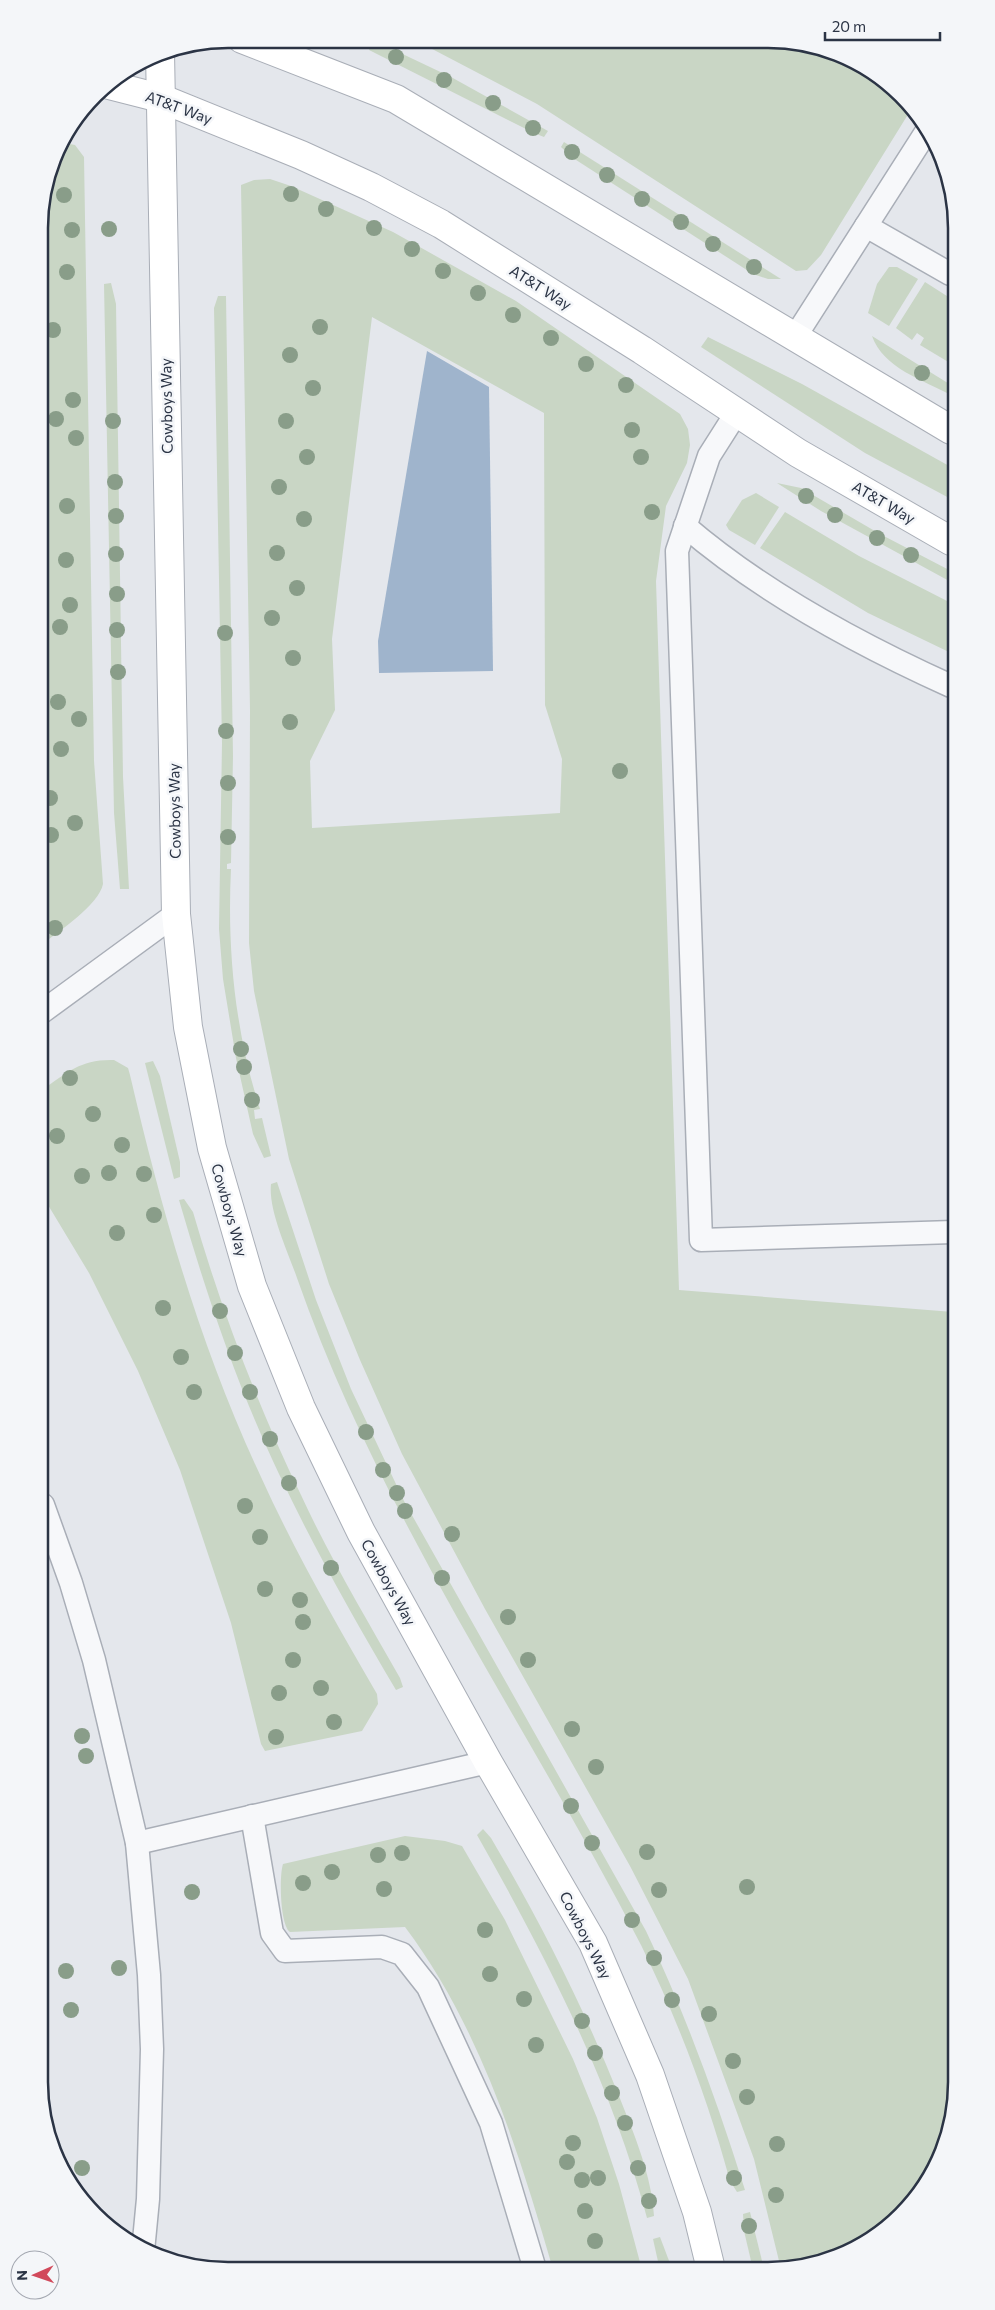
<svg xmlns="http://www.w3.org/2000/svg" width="995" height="2310" font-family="Commissioner,sans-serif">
  <rect width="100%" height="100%" fill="#e4e7ec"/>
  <!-- green -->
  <g fill="#c9d6c5" fill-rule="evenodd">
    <path d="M373,40L451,77L548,131L544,137L534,133L369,50Z"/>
    <path d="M415,40L804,42L851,58L901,94L912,108L821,255L807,270L796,271L537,104Z"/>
    <path d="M59,142L75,145L84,157L94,761L103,884C99,905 58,932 41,945L39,215Z"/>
    <path d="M564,142L781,279H768L753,274L573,158L561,147Z"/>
    <path d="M270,179L291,186L393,232L516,301L680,414L688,429L690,445L687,463L666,506L656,581L679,1290L953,1312L956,2095L942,2154L910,2207L862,2246L816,2265H780L754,2159L688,1979L630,1866L485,1609L402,1454L360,1360L329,1284L289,1159L254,991L249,943L250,710L241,185L254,180ZM372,317L544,413L545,705L562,759L560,813L312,828L310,761L335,710L332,639Z"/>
    <path d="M889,267H897L918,279L889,326L868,313L877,284Z"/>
    <path d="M925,282L950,298V363L920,345L924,338L917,333L912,340L896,328Z"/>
    <path d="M111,283L116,304L123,777L129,889H120L114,813L104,284Z"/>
    <path d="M218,296H226L233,756L231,863L227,864V869H231C227,949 235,1032 260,1109L254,1110L255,1119L262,1118L271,1156L264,1158L253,1134L236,1058L223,979L219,929L222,743L214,308Z"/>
    <path d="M872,336L951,385V395C923,380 883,368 872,336Z"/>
    <path d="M708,337L802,384L951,467V499L865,453L701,347Z"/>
    <path d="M777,483L801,488L880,534L951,571V582L821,511Z"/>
    <path d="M756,493L779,507L755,545L729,530L726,525L742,500Z"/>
    <path d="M785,512L859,556L951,603V653L868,613L760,548Z"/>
    <path d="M114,1060L128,1068L130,1075C162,1213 201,1349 261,1477C295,1552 336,1623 377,1694L378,1704L362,1731L265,1751L261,1744L231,1623L180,1470L138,1371L89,1273L42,1195V1090C68,1072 81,1059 114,1060Z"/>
    <path d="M153,1061L160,1076L180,1162V1177L174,1179L145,1063Z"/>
    <path d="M277,1182L316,1300L351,1389L404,1501L646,1931C686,2015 717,2101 745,2190L737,2192L730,2181C708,2100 678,2020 641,1945C526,1722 380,1516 297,1278C288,1252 268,1210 271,1184Z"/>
    <path d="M184,1199L193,1212C221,1309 257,1404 301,1495C330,1558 366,1618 400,1678L403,1687L396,1690C354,1619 314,1548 279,1474C237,1386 206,1293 179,1200Z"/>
    <path d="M483,1829L491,1838C540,1921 583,2006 619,2096C634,2134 652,2176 654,2216L647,2218C611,2082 546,1957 477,1835Z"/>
    <path d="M405,1836L445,1841L462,1846L505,1920L573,2059L597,2118L619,2184L641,2266H552C518,2149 479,2025 405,1927L290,1932C280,1925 279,1876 283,1864Z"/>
    <path d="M750,2212L763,2265H752L744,2231L743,2214Z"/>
    <path d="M660,2237L671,2266H659L653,2239Z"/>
  </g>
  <!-- water -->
  <path fill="#9fb4cc" d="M427,351L489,387L493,671L379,673L378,641Z"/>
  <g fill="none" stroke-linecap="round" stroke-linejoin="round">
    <defs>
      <g id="lane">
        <path d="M866,226L950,274"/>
        <path d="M795,337L928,129"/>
        <path d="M737,412L709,456L677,551L701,1240L953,1232"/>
        <path d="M685,526C763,593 858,644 951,686"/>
        <path d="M42,1012L176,914"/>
        <path d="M43,1505L71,1583L94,1660L137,1843L149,1975L152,2049L148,2199L143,2251"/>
        <path d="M252,1816L272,1933L285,1951L382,1947L402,1954L428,1987L491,2123L534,2266"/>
        <path d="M137,1843L488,1762"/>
      </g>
      <g id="secondary">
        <path d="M242,39L396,99L951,430"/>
        <path d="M160,52L176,914L188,1027L212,1148L252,1286L301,1408L361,1532L488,1762L593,1943L650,2075L697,2212L710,2265"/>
        <path d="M105,84L160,98L301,155L371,187L441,224L642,350L798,453L951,541"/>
      </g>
    </defs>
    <!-- lane casing -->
    <use href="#lane" stroke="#a9aeb7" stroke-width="25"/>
    <!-- secondary casing -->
    <use href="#secondary" stroke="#a9aeb7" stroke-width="30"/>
    <!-- lane -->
    <use href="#lane" stroke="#f7f8fa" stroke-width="22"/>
    <!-- secondary -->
    <use href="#secondary" stroke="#fff" stroke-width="28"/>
  </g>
  <!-- trees -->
  <g fill="#899d89">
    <circle cx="396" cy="57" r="8"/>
    <circle cx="444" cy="80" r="8"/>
    <circle cx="493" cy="103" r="8"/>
    <circle cx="533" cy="128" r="8"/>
    <circle cx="572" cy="152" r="8"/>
    <circle cx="607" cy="175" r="8"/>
    <circle cx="291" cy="194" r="8"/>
    <circle cx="64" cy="195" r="8"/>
    <circle cx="642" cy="199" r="8"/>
    <circle cx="326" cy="209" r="8"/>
    <circle cx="681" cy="222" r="8"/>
    <circle cx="374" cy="228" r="8"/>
    <circle cx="109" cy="229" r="8"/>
    <circle cx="72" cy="230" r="8"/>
    <circle cx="713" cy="244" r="8"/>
    <circle cx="412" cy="249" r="8"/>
    <circle cx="754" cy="267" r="8"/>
    <circle cx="443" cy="271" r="8"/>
    <circle cx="67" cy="272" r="8"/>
    <circle cx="478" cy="293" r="8"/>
    <circle cx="513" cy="315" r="8"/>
    <circle cx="320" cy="327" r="8"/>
    <circle cx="53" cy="330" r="8"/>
    <circle cx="551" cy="338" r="8"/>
    <circle cx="290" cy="355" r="8"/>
    <circle cx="586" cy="364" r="8"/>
    <circle cx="922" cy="373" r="8"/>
    <circle cx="626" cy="385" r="8"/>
    <circle cx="313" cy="388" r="8"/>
    <circle cx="73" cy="400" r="8"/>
    <circle cx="56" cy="419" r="8"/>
    <circle cx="113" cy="421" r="8"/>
    <circle cx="286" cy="421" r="8"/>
    <circle cx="632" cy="430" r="8"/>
    <circle cx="76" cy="438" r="8"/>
    <circle cx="307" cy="457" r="8"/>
    <circle cx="641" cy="457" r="8"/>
    <circle cx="115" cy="482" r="8"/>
    <circle cx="279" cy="487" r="8"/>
    <circle cx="806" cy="496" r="8"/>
    <circle cx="67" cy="506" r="8"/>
    <circle cx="652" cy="512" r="8"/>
    <circle cx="835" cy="515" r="8"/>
    <circle cx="116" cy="516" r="8"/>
    <circle cx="304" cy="519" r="8"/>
    <circle cx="877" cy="538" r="8"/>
    <circle cx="277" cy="553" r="8"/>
    <circle cx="116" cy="554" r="8"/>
    <circle cx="911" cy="555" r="8"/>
    <circle cx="66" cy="560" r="8"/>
    <circle cx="297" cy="588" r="8"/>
    <circle cx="117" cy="594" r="8"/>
    <circle cx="70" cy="605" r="8"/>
    <circle cx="272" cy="618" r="8"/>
    <circle cx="60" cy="627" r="8"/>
    <circle cx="117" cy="630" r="8"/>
    <circle cx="225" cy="633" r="8"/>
    <circle cx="293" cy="658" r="8"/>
    <circle cx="118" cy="672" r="8"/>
    <circle cx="58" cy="702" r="8"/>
    <circle cx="79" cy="719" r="8"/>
    <circle cx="290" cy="722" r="8"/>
    <circle cx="226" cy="731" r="8"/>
    <circle cx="61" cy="749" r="8"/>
    <circle cx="620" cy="771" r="8"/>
    <circle cx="228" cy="783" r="8"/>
    <circle cx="50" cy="798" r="8"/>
    <circle cx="75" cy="823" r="8"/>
    <circle cx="51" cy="835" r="8"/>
    <circle cx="228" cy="837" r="8"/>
    <circle cx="55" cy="928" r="8"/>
    <circle cx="241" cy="1049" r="8"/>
    <circle cx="244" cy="1067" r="8"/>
    <circle cx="70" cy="1078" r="8"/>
    <circle cx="252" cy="1100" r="8"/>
    <circle cx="93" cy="1114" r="8"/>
    <circle cx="57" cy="1136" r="8"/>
    <circle cx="122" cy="1145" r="8"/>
    <circle cx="109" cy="1173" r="8"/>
    <circle cx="144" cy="1174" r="8"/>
    <circle cx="82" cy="1176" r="8"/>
    <circle cx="154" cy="1215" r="8"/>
    <circle cx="117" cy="1233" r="8"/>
    <circle cx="163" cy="1308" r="8"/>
    <circle cx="220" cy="1311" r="8"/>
    <circle cx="235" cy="1353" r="8"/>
    <circle cx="181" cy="1357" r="8"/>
    <circle cx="194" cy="1392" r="8"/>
    <circle cx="250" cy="1392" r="8"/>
    <circle cx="366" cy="1432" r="8"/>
    <circle cx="270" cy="1439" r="8"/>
    <circle cx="383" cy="1470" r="8"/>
    <circle cx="289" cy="1483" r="8"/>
    <circle cx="397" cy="1493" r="8"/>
    <circle cx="245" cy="1506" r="8"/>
    <circle cx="405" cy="1511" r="8"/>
    <circle cx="452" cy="1534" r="8"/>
    <circle cx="260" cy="1537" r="8"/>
    <circle cx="331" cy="1568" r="8"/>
    <circle cx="442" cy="1578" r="8"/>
    <circle cx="265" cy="1589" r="8"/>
    <circle cx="300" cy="1600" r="8"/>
    <circle cx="508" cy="1617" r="8"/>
    <circle cx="303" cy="1622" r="8"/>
    <circle cx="293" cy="1660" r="8"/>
    <circle cx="528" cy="1660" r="8"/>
    <circle cx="321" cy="1688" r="8"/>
    <circle cx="279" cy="1693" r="8"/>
    <circle cx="334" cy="1722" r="8"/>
    <circle cx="572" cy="1729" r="8"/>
    <circle cx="82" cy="1736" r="8"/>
    <circle cx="276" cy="1737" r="8"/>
    <circle cx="86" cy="1756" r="8"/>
    <circle cx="596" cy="1767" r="8"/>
    <circle cx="571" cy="1806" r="8"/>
    <circle cx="592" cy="1843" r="8"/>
    <circle cx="647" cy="1852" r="8"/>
    <circle cx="402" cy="1853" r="8"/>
    <circle cx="378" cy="1855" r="8"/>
    <circle cx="332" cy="1872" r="8"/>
    <circle cx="303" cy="1883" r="8"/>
    <circle cx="747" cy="1887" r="8"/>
    <circle cx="384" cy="1889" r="8"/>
    <circle cx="659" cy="1890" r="8"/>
    <circle cx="192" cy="1892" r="8"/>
    <circle cx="632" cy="1920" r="8"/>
    <circle cx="485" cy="1930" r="8"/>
    <circle cx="654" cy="1958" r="8"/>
    <circle cx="119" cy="1968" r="8"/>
    <circle cx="66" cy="1971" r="8"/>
    <circle cx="490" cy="1974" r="8"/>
    <circle cx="524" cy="1999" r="8"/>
    <circle cx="672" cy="2000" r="8"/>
    <circle cx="71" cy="2010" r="8"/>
    <circle cx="709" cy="2014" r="8"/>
    <circle cx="582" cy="2021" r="8"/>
    <circle cx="536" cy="2045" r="8"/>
    <circle cx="595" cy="2053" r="8"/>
    <circle cx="733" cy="2061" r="8"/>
    <circle cx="612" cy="2093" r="8"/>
    <circle cx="747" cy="2097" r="8"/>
    <circle cx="625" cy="2123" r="8"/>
    <circle cx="573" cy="2143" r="8"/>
    <circle cx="777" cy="2144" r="8"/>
    <circle cx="567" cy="2162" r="8"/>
    <circle cx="82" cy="2168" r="8"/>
    <circle cx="638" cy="2168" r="8"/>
    <circle cx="598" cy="2178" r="8"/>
    <circle cx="734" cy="2178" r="8"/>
    <circle cx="582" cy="2180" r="8"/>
    <circle cx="776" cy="2195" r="8"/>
    <circle cx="649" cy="2201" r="8"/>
    <circle cx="585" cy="2211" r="8"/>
    <circle cx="749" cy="2226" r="8"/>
    <circle cx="595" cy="2241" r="8"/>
  </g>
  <g text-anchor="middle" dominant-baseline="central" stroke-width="5" stroke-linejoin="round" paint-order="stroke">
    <!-- street labels -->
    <g font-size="15" fill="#2b3445" stroke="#f4f6f9">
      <text transform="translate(179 107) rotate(20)">AT&amp;T Way</text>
      <text transform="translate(541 287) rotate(32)">AT&amp;T Way</text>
      <text transform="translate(166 406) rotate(-91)">Cowboys Way</text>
      <text transform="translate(884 502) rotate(30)">AT&amp;T Way</text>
      <text transform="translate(174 811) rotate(-91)">Cowboys Way</text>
      <text transform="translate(230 1210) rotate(74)">Cowboys Way</text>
      <text transform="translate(389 1582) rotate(61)">Cowboys Way</text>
      <text transform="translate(586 1935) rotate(63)">Cowboys Way</text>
    </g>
  </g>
  <!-- crop -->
  <path d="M0 0H995V2310H0ZM228 48H768A180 180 0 0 1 948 228V2082A180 180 0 0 1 768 2262H228A180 180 0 0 1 48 2082V228A180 180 0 0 1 228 48Z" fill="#f4f6f9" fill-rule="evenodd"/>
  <path fill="none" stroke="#2b3445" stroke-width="2.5" d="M228 48H768A180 180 0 0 1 948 228V2082A180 180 0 0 1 768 2262H228A180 180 0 0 1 48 2082V228A180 180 0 0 1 228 48Z"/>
  <!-- north arrow -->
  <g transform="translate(35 2275) rotate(268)"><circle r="24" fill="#f4f6f9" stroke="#a4a8b1"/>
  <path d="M0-4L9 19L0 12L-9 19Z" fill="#d1495b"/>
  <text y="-8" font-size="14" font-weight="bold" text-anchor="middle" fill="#2b3445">N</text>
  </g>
  <!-- scale -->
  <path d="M825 32v8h115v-8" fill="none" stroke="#2b3445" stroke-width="2.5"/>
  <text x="832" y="32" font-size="15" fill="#2b3445" stroke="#f4f6f9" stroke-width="4" paint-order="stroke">20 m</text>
</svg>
